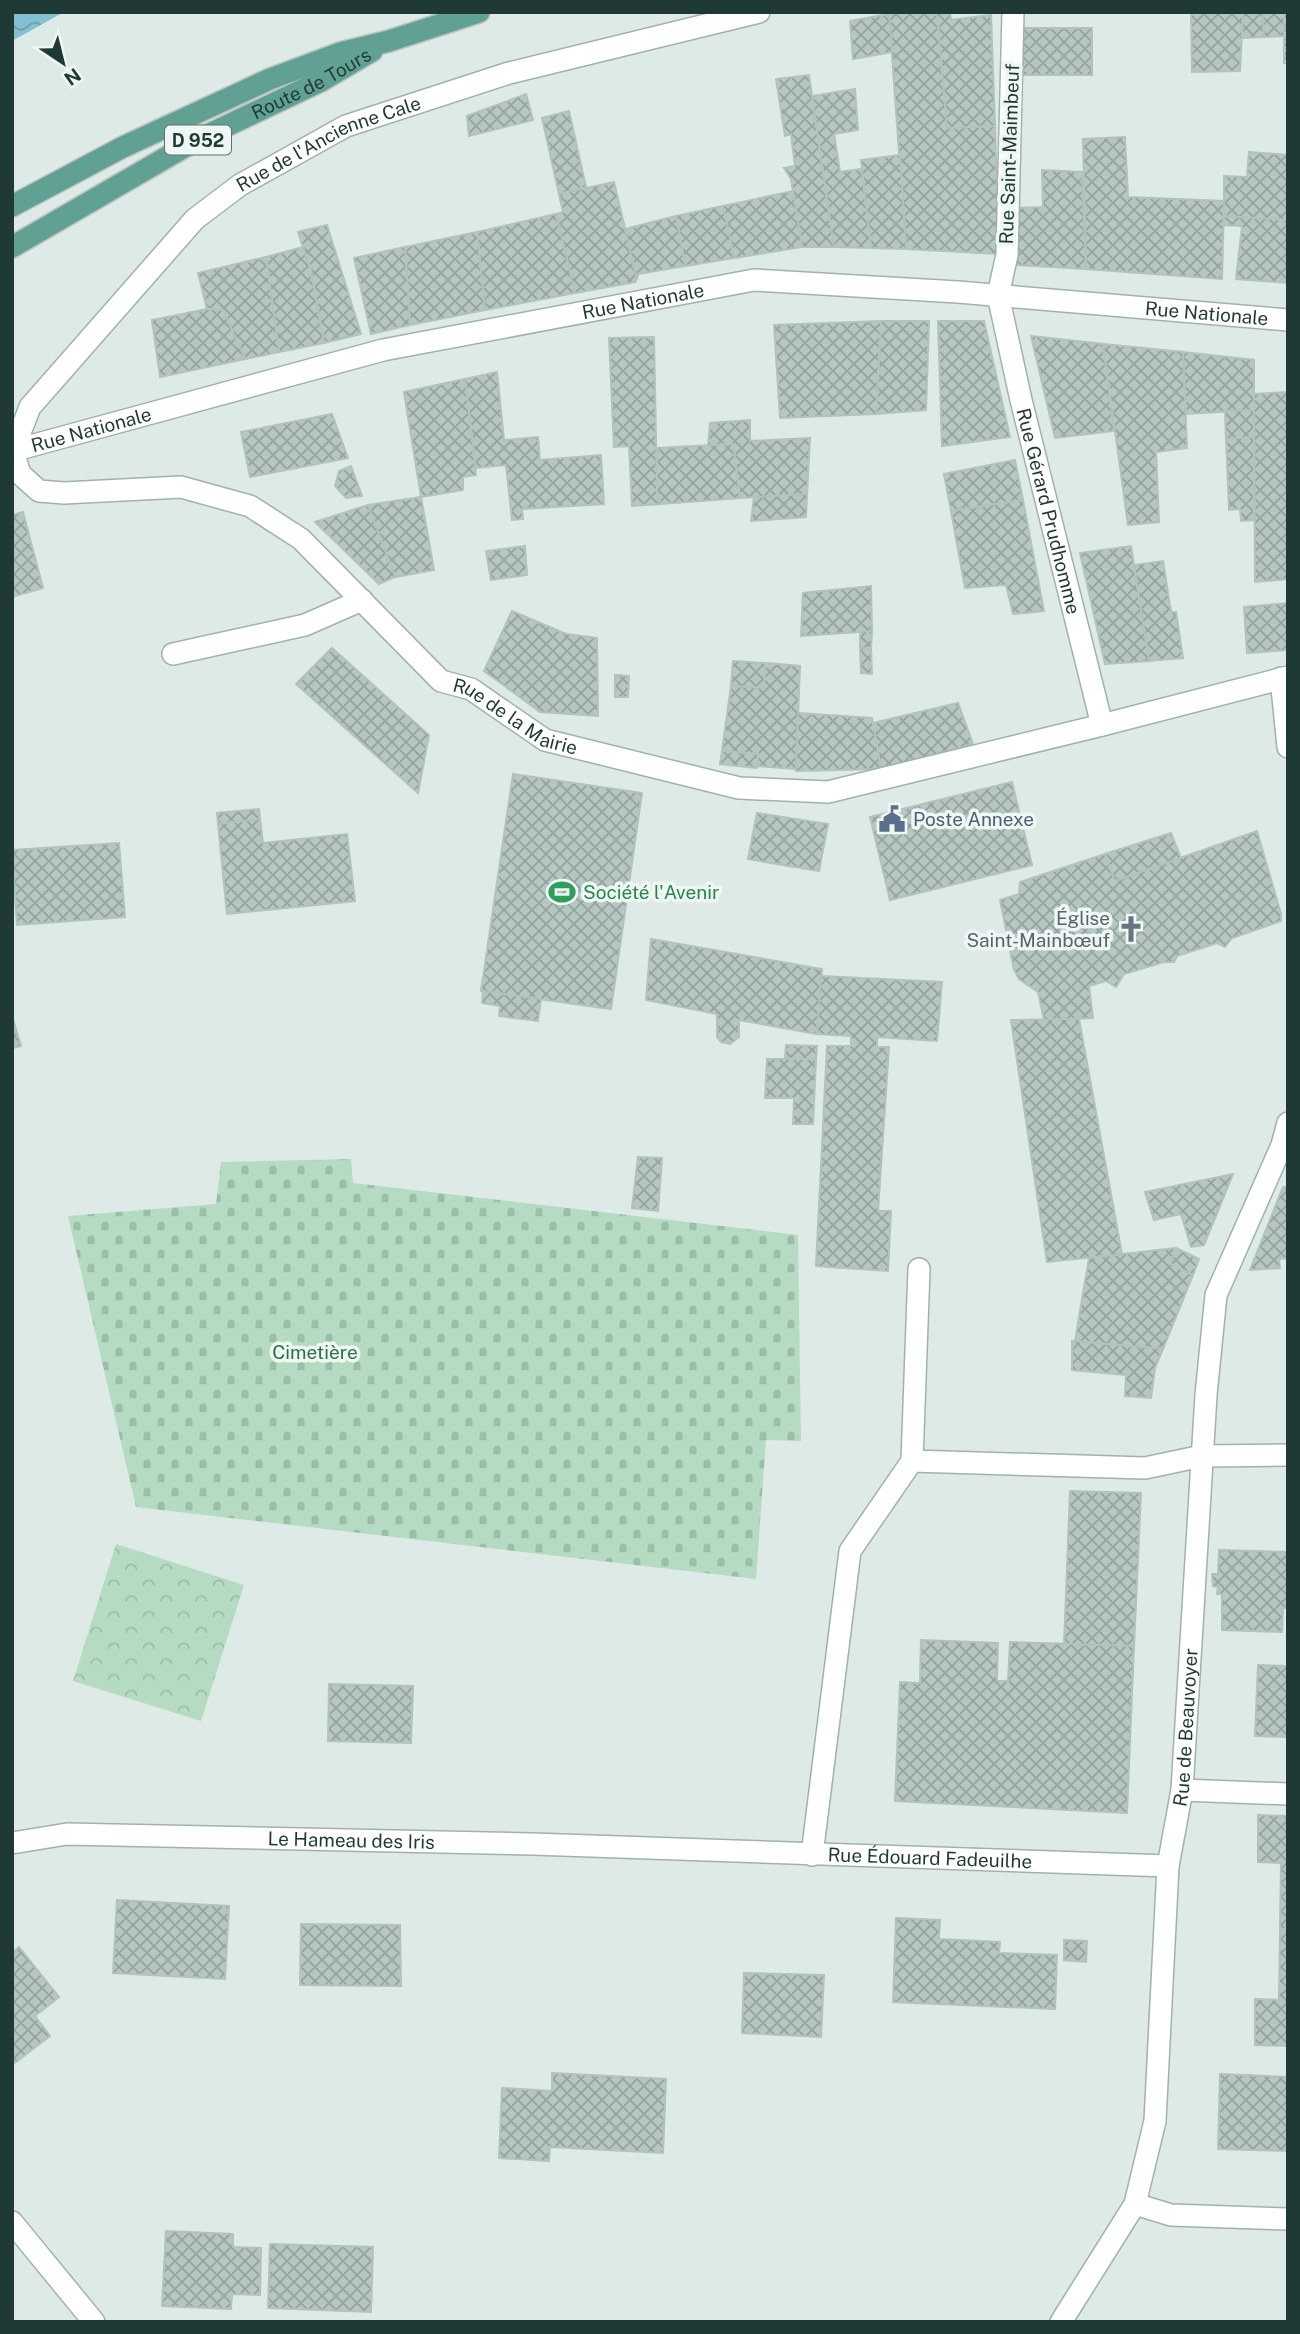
<svg xmlns="http://www.w3.org/2000/svg" width="1300" height="2334" font-family="'Public Sans',sans-serif">
  <defs>
    <pattern id="forest-crowns" width="20" height="18" patternUnits="userSpaceOnUse" patternTransform="scale(1.75)"><rect width="20" height="18" fill="#b5dcc2"/><path d="M2 6a3 3 0 1 1 6 0M12 15a3 3 0 1 1 6 0" fill="none" stroke="#9bbea7"/></pattern>
    <pattern id="cemetery-stones" width="16" height="16" patternUnits="userSpaceOnUse" patternTransform="scale(1.75)"><rect width="16" height="16" fill="#b5dcc2"/><path d="M2 7V4a2 2 0 0 1 4 0v3zM10 15v-3a2 2 0 0 1 4 0v3z" fill="#9bbea7"/></pattern>
    <pattern id="water-waves" width="16" height="10" patternUnits="userSpaceOnUse" patternTransform="scale(1.75)"><rect width="16" height="10" fill="#83c0d1"/><path d="M0 5q4-4 8 0t8 0" fill="none" stroke="#6b9daa"/></pattern>
    <pattern id="building-cross-hatch" width="8" height="8" patternUnits="userSpaceOnUse" patternTransform="scale(1.75)"><rect width="8" height="8" fill="#b6c7c1"/><path d="M0 0l8 8M0 8l8-8" fill="none" stroke="#93a39e"/></pattern>
  </defs>
  <rect width="100%" height="100%" fill="#deeae5"/>
  <!-- forest -->
  <path fill="url(#forest-crowns)" d="M116,1544L244,1585L201,1721L73,1681Z"/>
  <!-- cemetery -->
  <path fill="url(#cemetery-stones)" d="M351,1159L353,1183L798,1235L801,1441L766,1440L756,1579L136,1507L68,1216L216,1204L221,1162Z"/>
  <!-- water -->
  <path fill="url(#water-waves)" d="M12,12H64L12,41Z"/>
  <!-- building -->
  <g fill="url(#building-cross-hatch)" stroke="#b0c3bd" stroke-width="2">
    <path d="M899,12H937L947,128L995,126L999,254L906,249L889,14Z"/>
    <path d="M937,12H950L951,20L991,15L995,126L947,128Z"/>
    <path d="M1191,12H1243L1240,71L1192,72Z"/>
    <path d="M1243,12H1263L1264,37L1242,38Z"/>
    <path d="M1263,12H1284V36L1264,37Z"/>
    <rect x="1284" y="12" width="4" height="51"/>
    <path d="M889,14L892,52L853,59L850,21Z"/>
    <rect x="1023" y="28" width="69" height="47"/>
    <path d="M809,75L812,96L834,247H802L791,179L784,168L795,166L791,134L785,136L776,79Z"/>
    <path d="M855,89L858,130L834,134L840,172L862,169L871,248L834,247L812,96Z"/>
    <path d="M526,94L533,120L469,136L467,116Z"/>
    <path d="M569,111L586,187L559,194L542,118Z"/>
    <path d="M1125,137L1128,197L1224,201L1222,279L1086,269L1083,139Z"/>
    <path d="M1249,152L1288,155V220L1224,216V176L1247,177Z"/>
    <path d="M900,155L906,249L871,248L861,160Z"/>
    <path d="M1042,170L1082,172L1086,269L1016,265L1015,208L1043,207Z"/>
    <path d="M614,182L637,279L635,282L575,293L556,214L563,212L559,194Z"/>
    <path d="M793,191L802,247L734,258L723,206Z"/>
    <path d="M723,206L734,258L685,266L676,216Z"/>
    <path d="M556,214L575,293L485,310L477,232Z"/>
    <path d="M676,216L685,266L638,274L637,279L625,229Z"/>
    <path d="M1224,216L1288,220V283L1236,279L1242,226L1223,225Z"/>
    <path d="M327,225L361,334L324,343L311,271L298,232Z"/>
    <path d="M477,232L485,310L410,325L405,247Z"/>
    <path d="M303,247L311,271L324,343L279,352L266,257Z"/>
    <path d="M405,247L410,325L371,334L354,258Z"/>
    <path d="M266,257L279,352L245,359L223,310L207,309L198,273Z"/>
    <path d="M207,309L223,310L245,359L160,377L152,320Z"/>
    <path d="M881,321H929L926,410L876,414Z"/>
    <path d="M881,321L876,414L780,418L774,325Z"/>
    <path d="M938,321H984L1010,437L942,446Z"/>
    <path d="M1031,336L1103,344L1114,431L1055,438Z"/>
    <path d="M654,337L657,491L661,504L632,506L629,446L614,447L609,338Z"/>
    <path d="M1103,344L1183,352L1187,448L1156,452L1159,522L1128,525Z"/>
    <path d="M1183,352L1254,360V410L1186,414Z"/>
    <path d="M497,372L504,440L538,437L540,460L601,455L604,504L522,509L523,519L512,520L506,465L476,468L465,379Z"/>
    <path d="M465,379L476,475L463,477V490L421,497L404,392Z"/>
    <path d="M1288,392V579L1255,582L1254,394Z"/>
    <path d="M1254,410V437L1226,439L1225,411Z"/>
    <path d="M332,414L348,458L250,477L241,432Z"/>
    <path d="M750,420V441L810,438L807,494L740,498L733,444L708,446L710,423Z"/>
    <path d="M1254,437V520L1241,521L1240,509L1229,510L1226,439Z"/>
    <path d="M733,444L740,498L661,504L657,491V448Z"/>
    <path d="M1015,460L1023,500L951,511L944,474Z"/>
    <path d="M351,466L362,496L346,498L335,486L339,471Z"/>
    <path d="M807,494L806,517L751,521L754,497Z"/>
    <path d="M421,497L434,570L395,577L368,505Z"/>
    <path d="M1023,500L1044,611L1013,614L1006,585L965,588L951,511Z"/>
    <path d="M368,505L395,577L379,584L315,522Z"/>
    <path d="M23,512L43,588L12,597V515Z"/>
    <path d="M525,546L527,575L491,580L486,551Z"/>
    <path d="M1131,546L1149,661L1105,664L1080,553Z"/>
    <path d="M1163,561L1171,612H1176L1183,658L1149,661L1134,565Z"/>
    <path d="M871,586L872,631L801,636L803,593Z"/>
    <path d="M1288,603V650L1247,653L1244,607Z"/>
    <path d="M512,611L566,634L597,638L598,716L540,712L484,671Z"/>
    <path d="M872,631L871,649L860,648V632Z"/>
    <path d="M332,648L429,735L418,793L296,684Z"/>
    <path d="M860,648L871,649L872,674L861,673Z"/>
    <path d="M733,661L765,663L764,688L731,686Z"/>
    <path d="M765,663L800,666L796,769L757,766L758,754L722,751L731,686L764,688Z"/>
    <path d="M615,675L629,676L628,697H615Z"/>
    <path d="M958,703L973,744L881,769L873,723Z"/>
    <path d="M798,713L872,718L881,769L796,771Z"/>
    <path d="M722,751L758,754L757,768L720,764Z"/>
    <path d="M513,774L642,793L611,1009L481,991Z"/>
    <path d="M1012,782L1032,865L890,900L870,817Z"/>
    <path d="M259,809L260,819L218,824L217,813Z"/>
    <path d="M757,813L828,824L819,871L748,859Z"/>
    <path d="M260,819L263,843L347,834L355,901L227,914L218,824Z"/>
    <path d="M1257,831L1281,914V921L1232,938L1225,947L1217,943L1177,956L1174,962H1164L1124,974L1116,987L1106,981L1089,986L1093,1018L1044,1020L1038,992L1019,979L1014,970L1000,900L1019,894L1020,882L1105,854L1115,881Z"/>
    <path d="M1171,833L1181,858L1115,881L1105,854Z"/>
    <path d="M119,843L125,917L17,925L12,850Z"/>
    <path d="M651,939L822,969L817,1034L739,1020V1037L730,1044L721,1042L717,1037V1014L646,1000Z"/>
    <path d="M821,976L942,982L937,1041L877,1037V1047H889L878,1211H891L888,1271L816,1266L827,1046H851V1036L817,1034Z"/>
    <path d="M483,991L541,999L538,1021L499,1016L500,1006L482,1003Z"/>
    <path d="M12,1016L21,1046L12,1048Z"/>
    <path d="M1079,1019L1122,1254L1047,1262L1011,1020Z"/>
    <path d="M786,1045L817,1046L816,1059L785,1058Z"/>
    <path d="M767,1059H816L813,1124H793L794,1098H765Z"/>
    <path d="M638,1157L662,1158L658,1211L632,1208Z"/>
    <path d="M1233,1174L1204,1245L1191,1247L1181,1214L1154,1220L1145,1192Z"/>
    <path d="M1283,1187H1288V1258L1279,1259L1280,1268L1250,1270Z"/>
    <path d="M1176,1248L1199,1259L1193,1275L1170,1264Z"/>
    <path d="M1176,1248L1170,1264L1193,1275L1163,1349L1075,1341L1089,1258Z"/>
    <path d="M1072,1341L1163,1349L1155,1368L1151,1398L1125,1396L1126,1375L1072,1370Z"/>
    <path d="M1070,1491L1141,1493L1134,1646L1064,1644Z"/>
    <path d="M1219,1550L1288,1552V1608H1283L1282,1632L1222,1630V1594H1217L1218,1587L1213,1586L1212,1574H1218Z"/>
    <path d="M921,1640L998,1643L997,1681H1008L1010,1642L1134,1646L1127,1813L895,1801L900,1682L920,1683Z"/>
    <path d="M1258,1665L1288,1666V1737L1255,1736Z"/>
    <path d="M329,1684L413,1686L411,1743L328,1741Z"/>
    <path d="M1258,1815L1288,1816V1929H1280L1281,1863L1258,1862Z"/>
    <path d="M117,1900L229,1906L225,1979L113,1973Z"/>
    <path d="M896,1918L940,1920L939,1939L1000,1942L999,1953L1057,1955L1055,2009L893,2002Z"/>
    <path d="M301,1924L400,1925L401,1986L300,1985Z"/>
    <path d="M1280,1929H1288V2046L1255,2045V1999L1279,2000Z"/>
    <path d="M1064,1940L1087,1941L1086,1962L1064,1960Z"/>
    <path d="M19,1947L59,1997L35,2016L50,2036L12,2065V1953Z"/>
    <path d="M744,1973L824,1975L821,2037L742,2033Z"/>
    <path d="M552,2073L666,2079L663,2153L550,2147L549,2161L499,2158L502,2088L552,2091Z"/>
    <path d="M1220,2074L1288,2077V2151L1218,2149Z"/>
    <path d="M166,2231L233,2234V2247L261,2248L260,2295L232,2294L231,2309L162,2306Z"/>
    <path d="M270,2244L373,2247L371,2312L268,2308Z"/>
  </g>
  <g fill="none" stroke-linecap="round" stroke-linejoin="round">
    <defs>
      <g id="minor">
        <path id="s1" d="M1013,12L1007,255L998,295L1021,400L1102,725"/>
        <path id="s2" d="M12,451L383,350L754,280L958,292L1288,320"/>
        <path id="s3" d="M13,451L20,474L39,491L64,493L181,487L250,506L301,539L441,681L471,689L545,740L739,788L828,792L1102,725L1288,677"/>
        <path id="s4" d="M13,451L30,407L195,219L240,185L346,126L509,73L759,12"/>
        <path d="M173,654L305,625L362,600"/>
        <path d="M1281,678L1288,747"/>
        <path d="M919,1269L912,1461L1145,1468L1202,1456L1288,1455"/>
        <path d="M1182,1790L1288,1794"/>
        <path id="s5" d="M12,1843L67,1834L533,1844L1168,1866"/>
        <path d="M812,1855L850,1551L912,1461"/>
        <path d="M1135,2204L1171,2215L1288,2219"/>
        <path d="M12,2222L94,2322"/>
        <path id="s6" d="M1061,2322L1135,2204L1155,2121L1168,1866L1182,1790L1206,1395L1216,1295L1282,1145L1288,1123"/>
      </g>
      <g id="major">
        <path d="M12,206L123,147L270,79L340,53L389,41L479,12"/>
        <path id="s7" d="M12,247L193,142L321,81L372,51"/>
      </g>
    </defs>
    <!-- minor casing -->
    <use href="#minor" stroke="#a1b2ac" stroke-width="24"/>
    <!-- major casing -->
    <use href="#major" stroke="#bcc4c2" stroke-width="24"/>
    <!-- minor -->
    <use href="#minor" stroke="#fff" stroke-width="21"/>
    <!-- major -->
    <use href="#major" stroke="#61a194" stroke-width="21"/>
  </g>
  <!-- icons -->
  <defs>
    <symbol id="civic-bare" viewBox="-9 -9 18 18"><path d="M-.6-6.5H3V-4.5H.6V-3L4-1V1h2V6H-6V1h2V-1L-.6-3ZM-1.2 2.5V6h2.4V2.5Z" fill="#5c6f8a" stroke="#eef7f3" stroke-width="2.5" paint-order="stroke"/></symbol>
    <symbol id="stadium-bare" viewBox="-9 -9 18 18"><path d="M0-5a6.5 5 0 1 0 0 10a6.5 5 0 1 0 0-10ZM-3.5-1.8h7v3.6h-7Z" fill="#2e9e5b" stroke="#eef7f3" stroke-width="2.5" paint-order="stroke"/></symbol>
    <symbol id="church-bare" viewBox="-9 -9 18 18"><path d="M-1.2-6h2.4v3.5h3.3v2.4h-3.3V6h-2.4V-.1h-3.3v-2.4h3.3Z" fill="#6b7280" stroke="#eef7f3" stroke-width="2.5" paint-order="stroke"/></symbol>
  </defs>
  <g fill-rule="evenodd">
    <use href="#civic-bare" x="873" y="800" width="38" height="38"/>
    <use href="#stadium-bare" x="543" y="873" width="38" height="38"/>
    <use href="#church-bare" x="1112" y="910" width="38" height="38"/>
  </g>
  <g text-anchor="middle" dominant-baseline="central" stroke-width="7" stroke-linejoin="round" paint-order="stroke">
    <!-- shield labels -->
    <rect fill="#eef7f3" stroke="#5d736d" stroke-width="2" x="165" y="125.5" width="66" height="29" rx="5"/>
    <g font-size="18" font-weight="bold" fill="#1f3a34">
      <text x="198" y="140">D 952</text>
    </g>
    <!-- street labels -->
    <g font-size="19" fill="#1f3a34" stroke="#eef7f3">
      <text stroke="none"><textPath href="#s7" startOffset="341">Route de Tours</textPath></text>
      <text stroke="none"><textPath href="#s4" startOffset="452">Rue de l'Ancienne Cale</textPath></text>
      <text transform="translate(1009 154) rotate(-88)">Rue Saint-Maimbeuf</text>
      <text stroke="none"><textPath href="#s2" startOffset="649">Rue Nationale</textPath></text>
      <text stroke="none"><textPath href="#s2" startOffset="1216">Rue Nationale</textPath></text>
      <text stroke="none"><textPath href="#s2" startOffset="82">Rue Nationale</textPath></text>
      <text stroke="none"><textPath href="#s1" startOffset="506">Rue Gérard Prudhomme</textPath></text>
      <text stroke="none"><textPath href="#s3" startOffset="607">Rue de la Mairie</textPath></text>
      <text stroke="none"><textPath href="#s6" startOffset="620">Rue de Beauvoyer</textPath></text>
      <text stroke="none"><textPath href="#s5" startOffset="340">Le Hameau des Iris</textPath></text>
      <text stroke="none"><textPath href="#s5" startOffset="919">Rue Édouard Fadeuilhe</textPath></text>
    </g>
    <!-- service labels -->
    <g font-size="19" fill="#4e5e75" stroke="#eef7f3" text-anchor="start">
      <text x="913" y="819">Poste Annexe</text>
    </g>
    <!-- leisure labels -->
    <g font-size="19" fill="#27864d" stroke="#eef7f3" text-anchor="start">
      <text x="583" y="892">Société l'Avenir</text>
    </g>
    <!-- worship labels -->
    <g font-size="19" fill="#5b616d" stroke="#eef7f3" text-anchor="end">
      <text x="1110" y="918">Église<tspan x="1110" dy="22">Saint-Mainbœuf</tspan></text>
    </g>
    <!-- park labels -->
    <g font-size="19" fill="#287149" stroke="#eef7f3">
      <text x="315" y="1352">Cimetière</text>
    </g>
  </g>
  <!-- border -->
  <rect width="1300" height="2334" fill="none" stroke="#1f3a34" stroke-width="28"/>
  <!-- north arrow -->
  <g transform="translate(63 63) rotate(145)" stroke="#eef7f3" stroke-width="5" paint-order="stroke">
  <path d="M0-5L12 26L0 18L-12 26Z" fill="#1f3a34"/>
  <text y="-10" font-size="19" font-weight="bold" text-anchor="middle" fill="#1f3a34">N</text>
  </g>
</svg>
